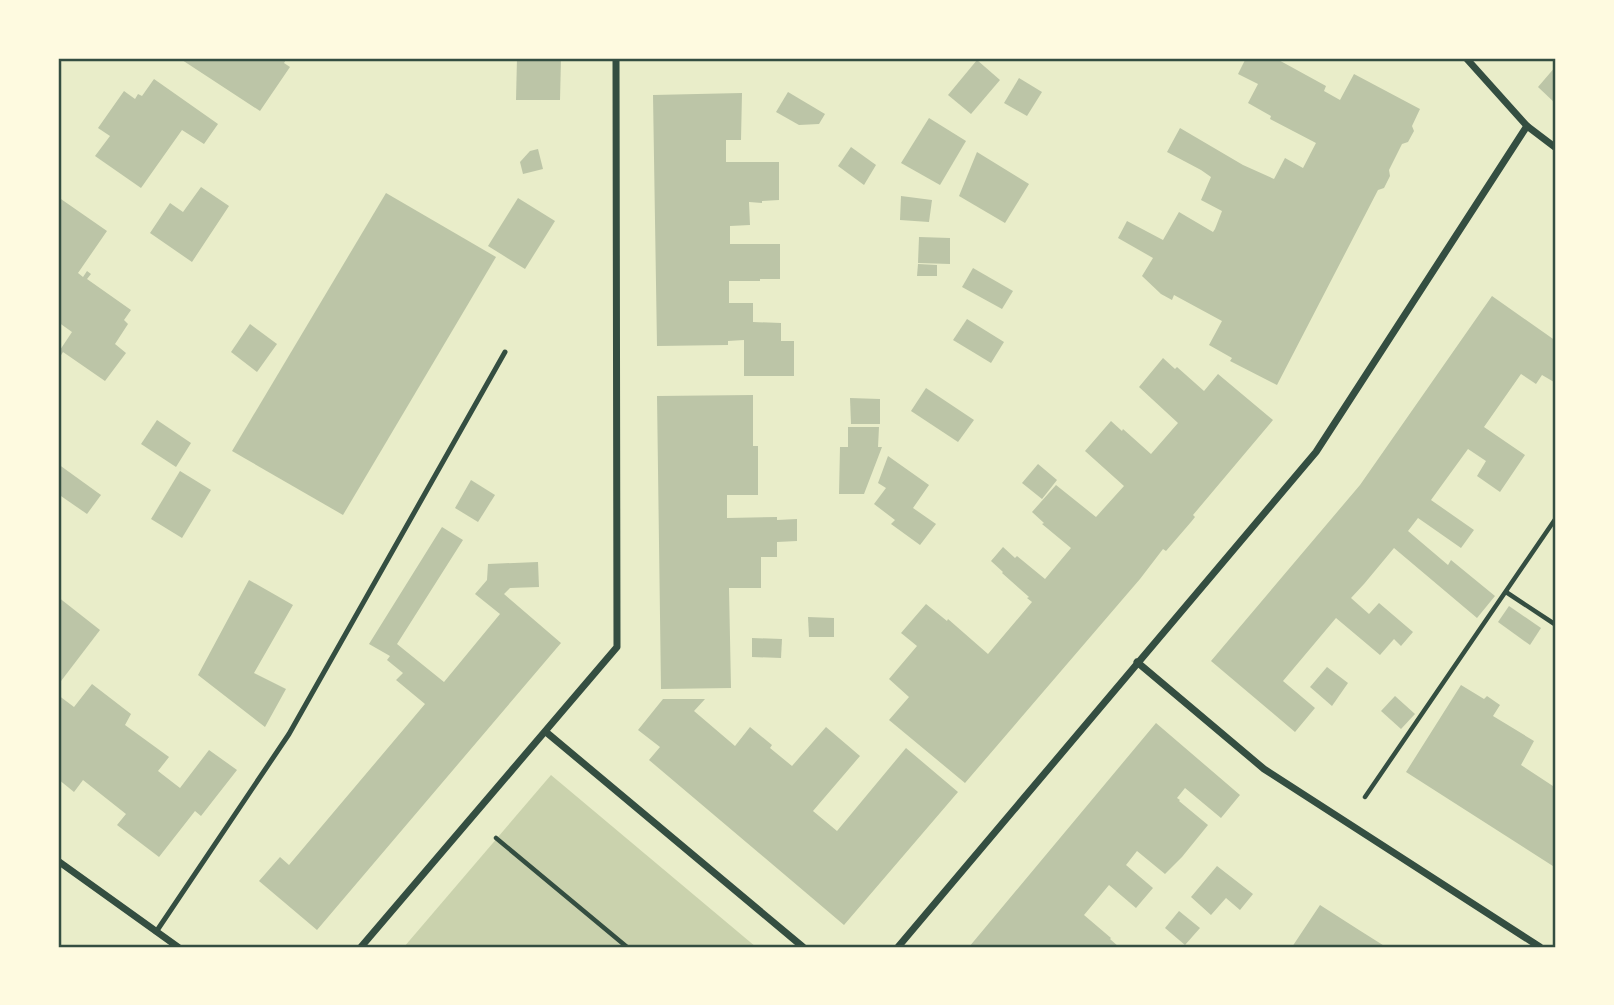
<svg xmlns="http://www.w3.org/2000/svg" width="1614" height="1005" font-family="'Varela Round',sans-serif">
  <rect width="100%" height="100%" fill="#e9edc9"/>
  <!-- green -->
  <path fill="#cad2ad" d="M551,775L756,947H404Z"/>
  <!-- building -->
  <g fill="#bcc5a7">
    <path d="M179,58H287L284,63L290,67L260,111Z"/>
    <path d="M517,58H561L560,100H516Z"/>
    <path d="M1246,58H1275L1326,86L1324,91L1340,100L1354,74L1420,109L1412,126L1414,131L1408,142L1402,144L1389,170L1390,176L1384,188L1378,190L1277,385L1230,361L1232,358L1209,345L1222,321L1174,295L1172,300L1161,294L1142,276L1153,258L1118,238L1127,221L1163,240L1179,212L1213,232L1215,229L1222,211L1201,200L1211,177L1201,170L1167,152L1180,128L1243,165L1274,179L1285,158L1303,168L1316,143L1270,119L1271,116L1248,103L1258,84L1238,74Z"/>
    <path d="M977,60L1000,80L971,114L948,95Z"/>
    <path d="M1556,66V104L1538,87Z"/>
    <path d="M1019,78L1042,92L1027,116L1004,103Z"/>
    <path d="M154,79L218,124L204,144L182,130L141,188L95,156L110,136L98,128L124,91L135,99L138,94L142,96Z"/>
    <path d="M788,92L825,114L819,124L799,125L776,112Z"/>
    <path d="M742,93L741,140H726V162H779V200L762,201V203L749,202L750,225L730,226V244H780V279H760V281H729V303H753V322L781,323V341H794V376H744V340L728,341V345L657,346L653,95Z"/>
    <path d="M929,118L966,141L940,185L901,163Z"/>
    <path d="M851,147L876,165L864,185L838,166Z"/>
    <path d="M538,149L543,169L523,174L520,162L530,151Z"/>
    <path d="M977,152L1029,184L1005,223L959,196Z"/>
    <path d="M201,187L229,206L192,262L150,233L170,203L183,212Z"/>
    <path d="M386,193L496,257L343,515L232,451Z"/>
    <path d="M901,196L932,200L929,222L900,220Z"/>
    <path d="M58,197L107,231L78,273L83,277L87,271L91,274L87,279L131,310L124,320L128,324L115,344L126,353L105,381L63,352L58,360V353L72,332L58,322Z"/>
    <path d="M518,198L555,221L525,269L488,246Z"/>
    <path d="M919,237L950,238V264L918,263Z"/>
    <path d="M918,264L937,265V276H917Z"/>
    <path d="M973,268L1013,291L1002,309L962,287Z"/>
    <path d="M1492,296L1556,341V380L1554,382L1542,375L1536,384L1521,374L1484,427L1525,455L1500,492L1477,476L1486,461L1468,449L1431,500L1474,530L1461,548L1418,518L1408,531L1448,565L1451,560L1495,596L1477,618L1394,548L1364,584L1351,598L1369,614L1379,603L1413,632L1401,646L1394,639L1380,655L1336,618L1283,681L1315,708L1295,732L1211,661L1360,485Z"/>
    <path d="M967,319L1004,342L991,363L953,340Z"/>
    <path d="M250,324L277,344L257,372L231,352Z"/>
    <path d="M1163,358L1175,369L1177,367L1204,391L1218,374L1273,420L1193,515L1195,517L1191,522L1166,551L1163,549L1140,579L965,783L889,720L909,697L889,679L917,646L901,633L926,604L947,621L948,619L988,654L1032,602L1027,598L1029,597L1002,573L1003,572L991,561L1003,547L1015,558L1017,556L1045,579L1071,548L1042,524L1044,523L1032,512L1056,485L1096,517L1124,486L1085,451L1111,421L1122,431L1123,429L1151,454L1178,423L1139,387Z"/>
    <path d="M926,388L974,420L958,442L911,411Z"/>
    <path d="M753,395V446H758V495H727V518L777,517V520L797,519V541L777,542V557H761V588H729L731,688L661,689L657,396Z"/>
    <path d="M850,398L880,399V424H851Z"/>
    <path d="M157,420L191,443L176,467L141,444Z"/>
    <path d="M848,427H879L878,447H882L864,494H839L840,447H848Z"/>
    <path d="M888,456L929,485L913,508L936,524L920,545L891,524L895,520L874,504L886,488L878,483Z"/>
    <path d="M58,464L101,495L87,514L58,494Z"/>
    <path d="M1038,464L1057,480L1042,499L1022,483Z"/>
    <path d="M180,471L211,490L182,538L151,519Z"/>
    <path d="M471,480L495,495L478,522L455,508Z"/>
    <path d="M442,527L463,540L397,644L444,682L500,614L475,594L487,580L488,564L538,562L539,587L510,588L504,594L561,643L317,930L259,881L280,857L289,865L425,704L396,680L403,673L387,660L390,656L369,644Z"/>
    <path d="M249,580L293,605L254,673L286,689L265,727L198,675Z"/>
    <path d="M58,597L100,630L58,685Z"/>
    <path d="M1509,606L1541,628L1530,645L1498,622Z"/>
    <path d="M808,617L834,618V637H809Z"/>
    <path d="M752,638L782,639L781,658L752,657Z"/>
    <path d="M1327,667L1348,683L1332,706L1310,687Z"/>
    <path d="M92,684L131,714L125,725L169,757L158,771L180,788L209,750L237,770L201,816L195,811L159,857L117,825L126,814L83,780L74,792L58,779V695L74,707Z"/>
    <path d="M1461,685L1484,699L1487,696L1500,705L1493,716L1534,741L1521,765L1556,788V868L1406,772Z"/>
    <path d="M1395,696L1415,714L1401,729L1381,711Z"/>
    <path d="M663,699H705L694,711L735,746L750,727L772,745L770,748L792,766L826,727L860,756L813,811L837,831L906,748L958,792L844,925L649,760L660,747L638,730Z"/>
    <path d="M1156,723L1240,795L1221,818L1185,788L1177,798L1180,800L1179,801L1208,825L1182,857L1165,874L1137,851L1126,865L1153,888L1136,908L1109,885L1084,915L1111,938L1110,939L1119,947H969Z"/>
    <path d="M1217,866L1253,894L1240,910L1226,898L1211,915L1191,897Z"/>
    <path d="M1320,905L1359,930L1386,947H1292Z"/>
    <path d="M1179,911L1200,928L1185,945L1165,928Z"/>
  </g>
  <g fill="none" stroke-linecap="round" stroke-linejoin="round">
    <!-- path -->
    <g stroke="#344e41" stroke-width="4.5">
      <path d="M1506,592L1556,625"/>
      <path d="M1365,797L1556,518"/>
      <path d="M496,838L627,947"/>
    </g>
    <!-- service -->
    <path stroke="#344e41" stroke-width="5" d="M156,932L289,734L505,352"/>
    <!-- minor -->
    <g stroke="#344e41" stroke-width="7">
      <path d="M1466,58L1527,126L1556,148"/>
      <path d="M1137,662L1264,769L1540,947"/>
      <path d="M546,732L803,947"/>
      <path d="M58,861L178,947"/>
      <path d="M361,947L617,647L616,58"/>
      <path d="M898,947L1316,452L1527,126"/>
    </g>
  </g>
  <!-- border -->
  <rect width="1614" height="1005" fill="none" stroke="#fefae0" stroke-width="119"/>
  <rect x="60" y="60" width="1494" height="886" fill="none" stroke="#344e41" stroke-width="2.5"/>
</svg>
